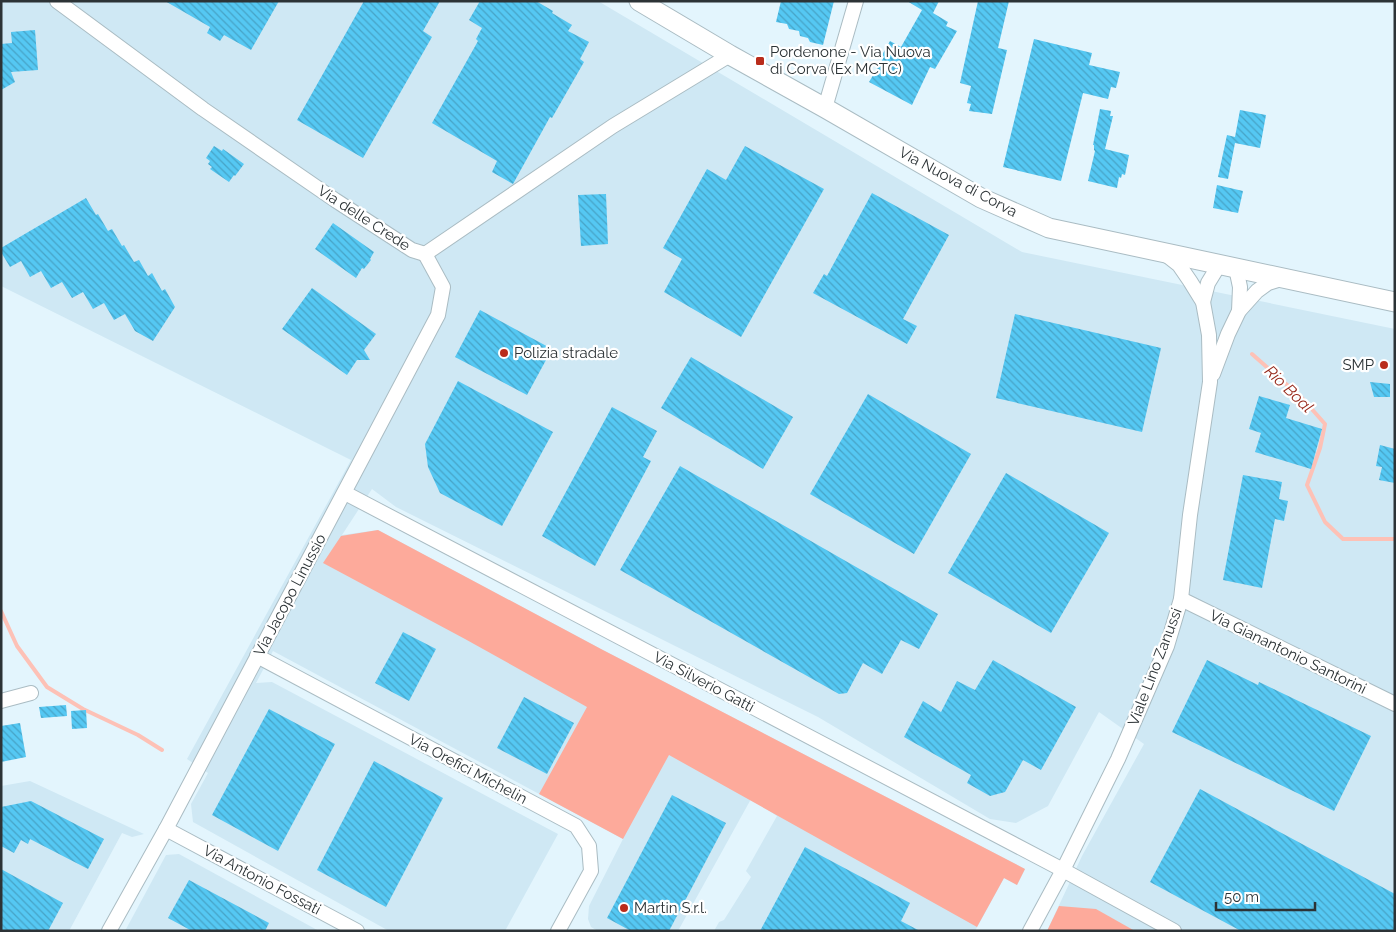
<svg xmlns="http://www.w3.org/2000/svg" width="1396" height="932" font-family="Raleway,sans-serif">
  <defs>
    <pattern id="building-back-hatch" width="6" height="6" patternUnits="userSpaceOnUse" patternTransform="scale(1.25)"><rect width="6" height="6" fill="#55c8f3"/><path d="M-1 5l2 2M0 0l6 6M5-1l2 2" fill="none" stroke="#47a3c6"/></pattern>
  </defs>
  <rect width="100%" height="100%" fill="#e3f5fd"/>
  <!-- built -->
  <g fill="#cfe8f4">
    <path d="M1,1H598L1022,252L1395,329V931H1047L1082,856L1144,744L1099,712L1048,806L1016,823L990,819L818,717L396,507L372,489L342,535L378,530L601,649L1025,869L1017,885L1004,878L975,931H714L719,922L724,920L751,877L746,871L777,816L751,799L678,931H598L591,927L588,919L589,906L623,839L273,651L256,683L272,682L558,834L505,931H389L193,822L191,804L208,773L187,759L351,460L1,286Z"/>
    <path d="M30,781L144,834L132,837L122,833L69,931H1V786Z"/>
    <path d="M179,854L319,931H125L166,855Z"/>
  </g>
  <!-- grass -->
  <g fill="#fdaa9b">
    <path d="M378,530L601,649L1025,869L1017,885L1004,878L977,927L669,755L623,839L539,794L587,707L465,639L323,563L341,536Z"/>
    <path d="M1059,906L1096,909L1135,931H1047Z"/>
  </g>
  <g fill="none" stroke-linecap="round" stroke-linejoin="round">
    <!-- stream -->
    <g stroke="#fdc1b6" stroke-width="4">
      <path d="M1252,354L1302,398L1325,424L1320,448L1307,485L1325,522L1343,539H1395"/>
      <path d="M1,611L17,646L47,687L83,709L138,735L162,750"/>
    </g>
  </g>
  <!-- building -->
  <g fill="url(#building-back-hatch)">
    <path d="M165,1H279L251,50L224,35L220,41L207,33L210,27Z"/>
    <path d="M364,1H440L423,31L432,37L363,158L297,120Z"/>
    <path d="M480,1H536L553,11L552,13L572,25L568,31L589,42L580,59L584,62L552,118L550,117L513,184L492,172L497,161L432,123L478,41L476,39L482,28L469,20Z"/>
    <path d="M781,1H834L823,45L810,42L808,38L800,36L799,31L789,29L787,24L776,22Z"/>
    <path d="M907,1H939L933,13L948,22L946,26L957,31L935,69L930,67L912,105L869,82L884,57L882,55L890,41L901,47L922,10Z"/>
    <path d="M978,1H1009L998,48L1007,50L992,114L969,111L971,104L967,103L971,86L960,83Z"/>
    <path d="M35,30L38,70L11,72L15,82L1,90V44L12,43L11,32Z"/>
    <path d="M1034,39L1092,53L1089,65L1120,72L1116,88L1111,87L1108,99L1083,93L1061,181L1003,167Z"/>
    <path d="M1100,109L1111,111L1110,116H1113L1105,149L1129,155L1125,175L1122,174L1121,178L1119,177L1117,188L1088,181L1095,151L1094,150V145H1093Z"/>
    <path d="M1240,110L1266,115L1260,148L1235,143L1228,179L1218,177L1227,135L1235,137Z"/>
    <path d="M214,146L222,151L223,149L244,164L235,176L234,175L229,182L210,169L212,167L208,164L210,161L206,158Z"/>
    <path d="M745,146L824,189L741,337L664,292L682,259L663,248L707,169L726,180Z"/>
    <path d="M1217,185L1243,191L1238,213L1213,208Z"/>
    <path d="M872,193L949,235L903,319L917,326L907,344L813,293L824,274L827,276Z"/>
    <path d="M606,194L608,244L581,246L578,195Z"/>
    <path d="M86,198L96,215L98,214L108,231L112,229L122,246L124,245L134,262L139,260L148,276L152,273L162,291L165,289L175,307L153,341L135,331L125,314L114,320L104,303L93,309L83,292L72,298L62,282L51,288L41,271L30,277L21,261L10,267L1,252V248Z"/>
    <path d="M333,223L374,252L370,259L371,260L364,269L362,268L356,278L315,249Z"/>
    <path d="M312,288L376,334L364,350L370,360H357L347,375L282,329Z"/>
    <path d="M480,310L552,349L527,395L455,357Z"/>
    <path d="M1015,314L1161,348L1142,432L996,398Z"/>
    <path d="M691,357L793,417L763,469L661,408Z"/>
    <path d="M458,381L553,432L502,526L440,493L428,467L425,444Z"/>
    <path d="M1370,382L1390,384V397H1374Z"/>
    <path d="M868,394L971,454L914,554L810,494Z"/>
    <path d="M1259,396L1290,405L1286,418L1322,429L1311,469L1255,452L1261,433L1249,429Z"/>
    <path d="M612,407L657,431L643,457L651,461L595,566L542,536Z"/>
    <path d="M1380,445L1395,449V483L1379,480L1382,467L1376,466Z"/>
    <path d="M680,466L938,614L919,649L901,640L882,674L863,663L847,693L839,694L620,570Z"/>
    <path d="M1006,473L1109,533L1051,633L948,573Z"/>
    <path d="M1243,475L1282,482L1279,499L1288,501L1284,521L1275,519L1262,588L1223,580Z"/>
    <path d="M403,632L436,649L409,701L375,683Z"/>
    <path d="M993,660L1076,707L1041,770L1023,760L1005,792L990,796L967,783L971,775L904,737L923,701L941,712L957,681L975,690Z"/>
    <path d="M1207,660L1258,685L1259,682L1371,736L1334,811L1172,732Z"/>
    <path d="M524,697L574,723L547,774L497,748Z"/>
    <path d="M66,705L67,716L41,718L39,707Z"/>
    <path d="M269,709L335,744L278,851L212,815Z"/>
    <path d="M86,710L87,728L72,729L71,711Z"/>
    <path d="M20,723L26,757L1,762V726Z"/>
    <path d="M374,761L443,798L386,907L317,870Z"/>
    <path d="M1200,789L1395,894V931H1241L1150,882Z"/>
    <path d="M672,795L726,823L669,931H631L607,918Z"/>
    <path d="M31,801L104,839L88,869L30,839L28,844L21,840L14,853L1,846V807Z"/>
    <path d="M805,847L910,903L901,921L920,931H760Z"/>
    <path d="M1,869L63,903L48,931H1Z"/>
    <path d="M189,880L269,923L265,931H192L168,918Z"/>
  </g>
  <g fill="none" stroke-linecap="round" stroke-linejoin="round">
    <defs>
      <g id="minor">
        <path d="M57,1L203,109L335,200L412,250L425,254"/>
        <path d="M825,108L856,1"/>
        <path d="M425,254L613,126L730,55"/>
        <path d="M1236,268L1240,287L1239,311"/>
        <path d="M1203,302L1208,283L1219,265"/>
        <path d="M1213,374L1228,334L1239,311L1257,291L1268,283L1284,278"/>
        <path d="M345,493L1063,870L1174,931"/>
        <path d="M1181,599L1395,704"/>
        <path d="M257,656L576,826L589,846L591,871L558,931"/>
        <path d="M1,701L31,693"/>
        <path d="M166,829L357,931"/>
        <path d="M109,931L166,829L438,315L443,287L425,254"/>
        <path d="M1030,931L1063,870L1118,759L1167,646L1181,599L1190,515L1210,382L1209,335L1203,302L1190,281L1179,265L1165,254"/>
      </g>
      <path id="secondary" d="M639,1L730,55L825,108L981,198L1049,228L1395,302"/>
    </defs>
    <!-- minor casing -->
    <use href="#minor" stroke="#aabcc3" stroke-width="16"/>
    <!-- secondary casing -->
    <use href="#secondary" stroke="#aabcc3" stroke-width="21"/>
    <!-- minor -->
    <use href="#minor" stroke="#fff" stroke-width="14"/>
    <!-- secondary -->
    <use href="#secondary" stroke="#fff" stroke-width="19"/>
  </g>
  <!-- markers -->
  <g fill="#b92c1b" stroke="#fff" stroke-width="2">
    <rect x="755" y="56" width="10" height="10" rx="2.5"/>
    <circle cx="504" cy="353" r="5"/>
    <circle cx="1384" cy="365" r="5"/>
    <circle cx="624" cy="908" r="5"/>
  </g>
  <g text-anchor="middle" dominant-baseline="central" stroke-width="4.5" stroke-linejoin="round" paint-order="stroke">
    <!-- poi labels -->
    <g font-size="15" fill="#2c3336" stroke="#fff" text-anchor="start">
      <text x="770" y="52">Pordenone - Via Nuova<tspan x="770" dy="17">di Corva (Ex MCTC)</tspan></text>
      <text x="514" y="353">Polizia stradale</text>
      <text x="1374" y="365" text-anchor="end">SMP</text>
      <text x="634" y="908">Martin S.r.l.</text>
    </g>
    <!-- street labels -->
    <g font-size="15" fill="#2c3336" stroke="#fff">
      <text transform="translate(958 182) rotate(28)">Via Nuova di Corva</text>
      <text transform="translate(364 218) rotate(33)">Via delle Crede</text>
      <text transform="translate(290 595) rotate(-62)">Via Jacopo Linussio</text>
      <text transform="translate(1288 652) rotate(26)">Via Gianantonio Santorini</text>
      <text transform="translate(1155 667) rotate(-69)">Viale Lino Zanussi</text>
      <text transform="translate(704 682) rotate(28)">Via Silverio Gatti</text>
      <text transform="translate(468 769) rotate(28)">Via Orefici Michelin</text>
      <text transform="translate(262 880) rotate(28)">Via Antonio Fossati</text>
    </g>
    <!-- water labels -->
    <g font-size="16" font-style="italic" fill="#97281a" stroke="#fff">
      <text transform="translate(1289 389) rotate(44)">Rio Boal</text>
    </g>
  </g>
  <!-- border -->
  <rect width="1396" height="932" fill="none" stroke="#2c3336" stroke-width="5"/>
  <!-- scale -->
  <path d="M1216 902v8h99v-8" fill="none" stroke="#2c3336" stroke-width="2.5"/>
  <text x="1224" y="902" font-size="15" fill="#2c3336" stroke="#ffffff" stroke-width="4" paint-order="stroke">50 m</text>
</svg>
